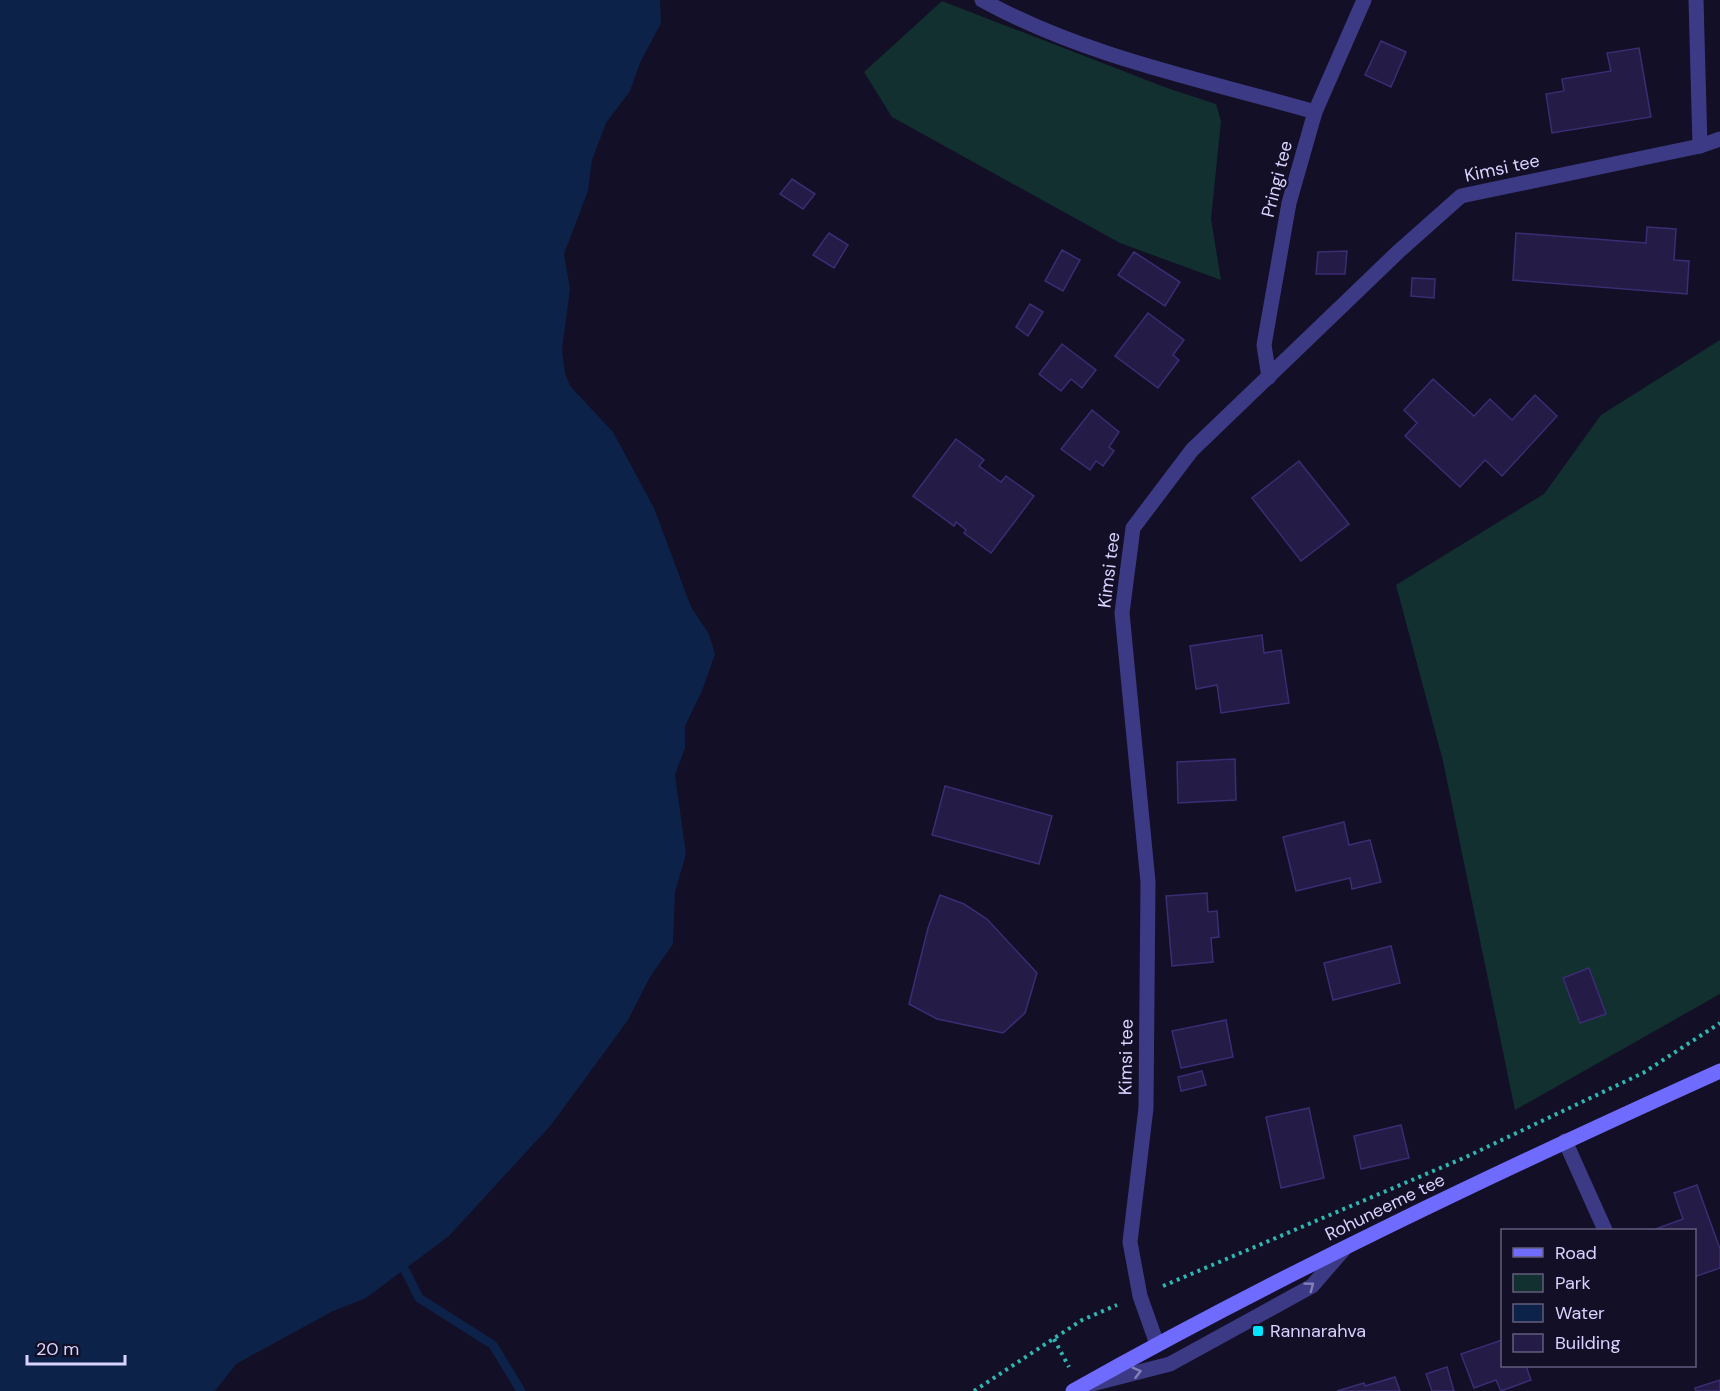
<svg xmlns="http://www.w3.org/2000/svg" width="1720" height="1391" font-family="'DM Sans',sans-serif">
  <rect width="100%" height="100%" fill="#130f26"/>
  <!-- green -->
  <g fill="#12302f">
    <path d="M942,1L1167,88L1216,104L1221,121L1211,219L1221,280L1120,243L892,117L864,72Z"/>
    <path d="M1720,340V994L1515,1110L1443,761L1396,585L1544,494L1601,415Z"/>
  </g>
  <!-- water -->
  <path fill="#0c2248" d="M0,0H660L661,23L640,63L630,91L606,123L592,160L588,191L564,254L570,289L562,350L565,373L570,386L613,432L654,508L691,607L709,634L715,654L702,691L685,726V748L675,775L686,854L675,892L673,944L650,977L628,1020L551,1125L449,1236L366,1298L331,1312L236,1364L215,1391H0Z"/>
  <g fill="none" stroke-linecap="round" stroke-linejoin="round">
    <!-- stream -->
    <path stroke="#0c2248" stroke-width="9" d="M405,1270L419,1298L493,1345L521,1391"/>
  </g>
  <!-- building -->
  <g fill="#241b47" stroke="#3b2d73" stroke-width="1.5">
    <path d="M1381,41L1406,52L1391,87L1365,75Z"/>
    <path d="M1639,48L1651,117L1552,133L1546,94L1564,91L1562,79L1611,71L1607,53Z"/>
    <path d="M792,179L815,194L803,209L780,194Z"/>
    <path d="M1647,227L1676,229L1674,260L1689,261L1687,294L1513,280L1516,233L1646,243Z"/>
    <path d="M829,233L848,245L834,268L813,255Z"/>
    <path d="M1062,250L1080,260L1063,291L1045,281Z"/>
    <path d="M1347,251L1345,274H1316L1318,252Z"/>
    <path d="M1134,252L1180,282L1165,306L1118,275Z"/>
    <path d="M1412,278L1435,279L1434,298L1411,296Z"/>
    <path d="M1030,304L1043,312L1028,336L1016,327Z"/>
    <path d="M1148,313L1184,340L1173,355L1179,360L1158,388L1115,356Z"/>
    <path d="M1062,344L1096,370L1082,388L1071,379L1061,391L1039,374Z"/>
    <path d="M1433,379L1474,416L1490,399L1512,420L1535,395L1557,416L1502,476L1485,460L1460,487L1405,436L1417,423L1404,410Z"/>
    <path d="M1092,410L1119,432L1109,447L1114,451L1103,466L1096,461L1090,470L1061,449Z"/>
    <path d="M956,439L984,460L979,466L1001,482L1006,476L1034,496L991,553L964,533L966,530L956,522L954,526L913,496Z"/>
    <path d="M1299,461L1349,524L1301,561L1252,498Z"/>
    <path d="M1262,635L1264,653L1281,650L1289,703L1221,713L1217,685L1196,689L1190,646Z"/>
    <path d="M1235,759L1236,800L1178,803L1177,762Z"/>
    <path d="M945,786L1052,816L1039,864L932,835Z"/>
    <path d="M1344,822L1349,845L1370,840L1381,882L1352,889L1350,878L1296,891L1283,837Z"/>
    <path d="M1207,893L1208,912L1217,911L1219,937L1211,938L1213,962L1172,966L1166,896Z"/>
    <path d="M940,895L964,904L987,919L1037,973L1025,1013L1003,1033L937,1019L909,1004L928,928Z"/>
    <path d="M1391,946L1400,983L1333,1000L1324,963Z"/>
    <path d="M1589,968L1606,1014L1580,1023L1563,978Z"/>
    <path d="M1226,1020L1233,1057L1181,1068L1172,1031Z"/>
    <path d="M1202,1071L1206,1085L1181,1091L1178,1077Z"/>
    <path d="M1309,1108L1324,1178L1281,1188L1266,1117Z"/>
    <path d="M1401,1125L1409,1158L1361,1169L1354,1136Z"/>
    <path d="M1697,1185L1720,1249V1268L1694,1277V1230H1653L1683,1219L1674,1193Z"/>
    <path d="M1502,1340V1366H1526L1531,1380L1501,1391L1496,1380L1474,1388L1461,1354Z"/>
    <path d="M1447,1367L1454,1391H1432L1426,1374Z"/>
    <path d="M1395,1377L1400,1391H1337L1364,1383L1365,1386Z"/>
    <path d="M1720,1380V1391H1696L1695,1388Z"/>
  </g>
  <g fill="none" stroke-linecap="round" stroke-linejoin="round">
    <!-- path -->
    <g stroke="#2fb8b0" stroke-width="4" stroke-dasharray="3 4.5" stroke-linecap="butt">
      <path d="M1163,1286L1466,1157L1643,1073L1720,1023"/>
      <path d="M1054,1339L1069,1367"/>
      <path d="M974,1391L1082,1320L1117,1305"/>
    </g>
    <!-- lane -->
    <g stroke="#3d3a85" stroke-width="15">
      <path d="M1565,1141L1605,1230"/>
      <path d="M1092,1384L1170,1364L1312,1286L1345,1248"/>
    </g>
    <!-- street -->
    <g stroke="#3d3a85" stroke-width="15">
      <path d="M982,0C1085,57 1204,80 1315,112"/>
      <path d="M1696,0L1700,146"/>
      <path d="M1269,377L1264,345L1289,203L1315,112L1364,0"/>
      <path d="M1157,1344L1140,1296L1130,1242L1146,1108L1148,882L1122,613L1133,528L1192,450L1399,251L1461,196L1700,146L1720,139"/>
    </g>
    <!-- secondary -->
    <path stroke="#6f6bff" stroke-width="15" d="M1073,1391C1283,1273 1501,1170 1720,1071"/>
  </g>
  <!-- one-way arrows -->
  <defs><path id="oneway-chevron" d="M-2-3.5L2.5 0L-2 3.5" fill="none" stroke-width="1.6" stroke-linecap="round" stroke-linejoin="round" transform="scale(1.5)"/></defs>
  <g stroke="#837fbc">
    <use href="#oneway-chevron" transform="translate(1310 1286) rotate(-37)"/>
    <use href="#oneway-chevron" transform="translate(1137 1372) rotate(-15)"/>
  </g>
  <!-- markers -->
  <rect fill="#00e5ff" stroke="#130f26" stroke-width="2" x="1252" y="1325" width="12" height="12" rx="3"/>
  <g text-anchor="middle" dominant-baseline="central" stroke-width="4.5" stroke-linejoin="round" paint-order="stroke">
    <!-- street labels -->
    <g font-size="18" fill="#d9d4ff" stroke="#130f26">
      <text transform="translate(1502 168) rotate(-12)">Kimsi tee</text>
      <text transform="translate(1277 179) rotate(-76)">Pringi tee</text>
      <text transform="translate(1109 570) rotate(-83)">Kimsi tee</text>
      <text transform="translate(1126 1057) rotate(-89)">Kimsi tee</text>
      <text transform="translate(1385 1207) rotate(-26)">Rohuneeme tee</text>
    </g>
    <!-- poi labels -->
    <g font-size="18" fill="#d9d4ff" stroke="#130f26" text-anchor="start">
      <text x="1270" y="1331">Rannarahva</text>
    </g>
  </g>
  <!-- legend -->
  <rect x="1501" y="1229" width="195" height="138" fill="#130f26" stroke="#625e7d" stroke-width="1.5"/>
  <rect x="1513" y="1248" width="30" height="9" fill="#6f6bff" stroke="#625e7d" stroke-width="1.5"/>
  <text x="1555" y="1259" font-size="18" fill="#d9d4ff">Road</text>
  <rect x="1513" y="1274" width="30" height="18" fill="#12302f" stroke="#625e7d" stroke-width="1.5"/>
  <text x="1555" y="1289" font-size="18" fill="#d9d4ff">Park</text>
  <rect x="1513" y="1304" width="30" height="18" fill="#0c2248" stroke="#625e7d" stroke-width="1.5"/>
  <text x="1555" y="1319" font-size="18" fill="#d9d4ff">Water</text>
  <rect x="1513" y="1334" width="30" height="18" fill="#241b47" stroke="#625e7d" stroke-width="1.5"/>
  <text x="1555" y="1349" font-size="18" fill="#d9d4ff">Building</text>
  <!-- scale -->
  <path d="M27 1355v9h98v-9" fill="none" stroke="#d9d4ff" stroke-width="3"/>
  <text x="36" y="1355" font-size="18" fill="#d9d4ff" stroke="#130f26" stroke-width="4.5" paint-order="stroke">20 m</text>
</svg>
